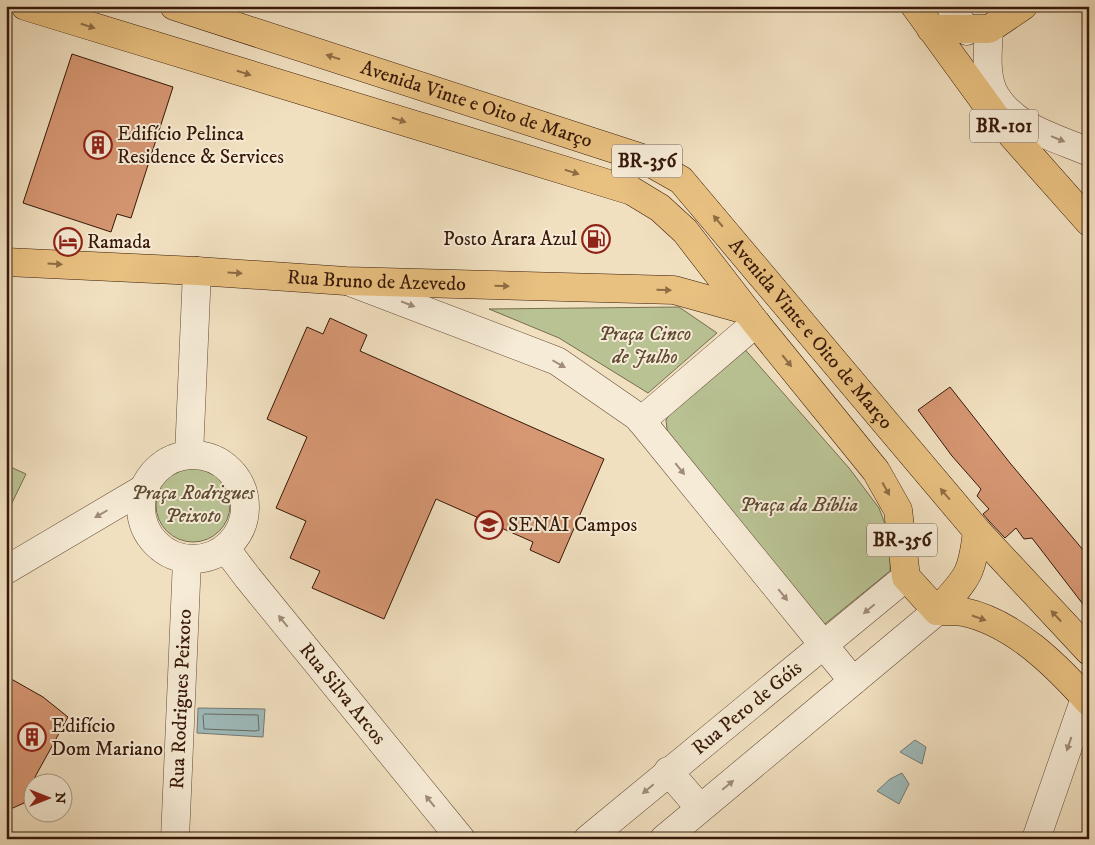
<svg xmlns="http://www.w3.org/2000/svg" width="1095" height="845" font-family="'IM FELL DW Pica',serif">
  <rect width="100%" height="100%" fill="#f1e0c0"/>
  <filter id="stains"><feTurbulence type="fractalNoise" baseFrequency=".004" numOctaves="4"/><feColorMatrix values="0 0 0 0 .2 0 0 0 0 .09 0 0 0 0 .02 0 0 0 .5 -.17"/></filter>
  <radialGradient id="worn" r=".72"><stop offset=".6" stop-color="#630" stop-opacity="0"/><stop offset="1" stop-color="#630" stop-opacity=".3"/></radialGradient>
  <!-- green -->
  <g fill="#b9c293" stroke="#786d4e">
    <path d="M679,307L717,333L648,393L559,338L489,309Z"/>
    <path d="M741,345L849,468L879,508L891,540L890,571L820,628L668,437L666,420L675,404Z"/>
    <path d="M6,465L26,474L9,509L6,508Z"/>
    <circle cx="193" cy="505" r="37"/>
  </g>
  <!-- water -->
  <g fill="#9ebbbc" stroke="#757a74">
    <path d="M198,708L265,709L263,737L197,733Z"/>
    <path d="M915,740L926,747L922,764L900,752Z"/>
    <path d="M902,773L909,784L899,804L877,791L890,779Z"/>
  </g>
  <g fill="none" stroke-linecap="round" stroke-linejoin="round">
    <!-- shore -->
    <path stroke="#6a6a62" stroke-width="1" d="M205,714L258,715L259,730L256,731L204,729L203,716Z"/>
  </g>
  <!-- building -->
  <g fill="#d69773" stroke="#371808">
    <path d="M72,54L173,87L131,218L117,214L111,232L23,203Z"/>
    <path d="M330,318L367,335L360,351L604,459L559,563L530,550L533,542L436,499L384,619L312,588L320,571L290,558L306,521L276,508L307,437L267,419L307,327L323,334Z"/>
    <path d="M950,387L1010,463L1089,557V612L1032,538L1024,539L1016,528L1005,538L989,521L983,514L989,509L977,496L981,489L952,456L918,410Z"/>
    <path d="M6,676L43,697L68,717L35,777L24,803L6,811Z"/>
  </g>
  <g fill="none" stroke-linecap="round" stroke-linejoin="round">
    <defs>
      <g id="minor">
        <path d="M950,6L967,31"/>
        <path d="M989,29C988,48 985,73 993,91C1011,127 1054,137 1089,152"/>
        <path d="M350,282L557,361L638,417L853,681"/>
        <path d="M641,421L756,323"/>
        <circle cx="193" cy="507" r="52"/>
        <path d="M189,455L197,271"/>
        <path id="s1" d="M226,549L248,578L461,839"/>
        <path d="M6,570L143,489"/>
        <path d="M668,771L700,808"/>
        <path id="s2" d="M175,839L187,560"/>
        <path id="s3" d="M588,839L906,577"/>
        <path d="M664,839L937,611"/>
        <path d="M1036,839L1085,698"/>
      </g>
      <g id="major">
        <path d="M25,6L632,191L660,208L685,231L756,323L876,471L898,510L906,577L937,611C946,611 956,611 964,612C1014,623 1056,665 1089,702"/>
        <path id="s4" d="M174,6L642,158L681,180L977,531L1089,651"/>
        <path d="M931,29H989L1023,6"/>
        <path id="s5" d="M6,262L197,271L346,281L674,290L746,310"/>
        <path d="M937,611C967,578 972,576 977,531"/>
      </g>
      <path id="highway" d="M915,6L995,116L1089,222"/>
    </defs>
    <!-- minor casing -->
    <use href="#minor" stroke="#664a36" stroke-width="29"/>
    <!-- major casing -->
    <use href="#major" stroke="#371808" stroke-width="29"/>
    <!-- highway casing -->
    <use href="#highway" stroke="#371808" stroke-width="29"/>
    <!-- minor -->
    <use href="#minor" stroke="#f6ebd6" stroke-width="28"/>
    <!-- major -->
    <use href="#major" stroke="#e8c080" stroke-width="28"/>
    <!-- highway -->
    <use href="#highway" stroke="#e8c080" stroke-width="28"/>
  </g>
  <!-- one-way arrows -->
  <defs><path id="oneway-solid" d="M-6-.8H1V-3.2L6.5 0L1 3.2V.8H-6Z" transform="scale(1.25)"/></defs>
  <g fill="#906c44">
    <use href="#oneway-solid" transform="translate(88 26) rotate(17)"/>
    <use href="#oneway-solid" transform="translate(333 57) rotate(-162)"/>
    <use href="#oneway-solid" transform="translate(244 73) rotate(17)"/>
    <use href="#oneway-solid" transform="translate(399 120) rotate(17)"/>
    <use href="#oneway-solid" transform="translate(572 172) rotate(17)"/>
    <use href="#oneway-solid" transform="translate(718 221) rotate(-130)"/>
    <use href="#oneway-solid" transform="translate(55 264) rotate(3)"/>
    <use href="#oneway-solid" transform="translate(235 273) rotate(4)"/>
    <use href="#oneway-solid" transform="translate(502 286) rotate(2)"/>
    <use href="#oneway-solid" transform="translate(664 290) rotate(1)"/>
    <use href="#oneway-solid" transform="translate(787 361) rotate(51)"/>
    <use href="#oneway-solid" transform="translate(886 489) rotate(61)"/>
    <use href="#oneway-solid" transform="translate(945 494) rotate(-131)"/>
    <use href="#oneway-solid" transform="translate(1056 616) rotate(-133)"/>
    <use href="#oneway-solid" transform="translate(979 618) rotate(19)"/>
  </g>
  <g fill="#a08c79">
    <use href="#oneway-solid" transform="translate(1058 139) rotate(22)"/>
    <use href="#oneway-solid" transform="translate(408 304) rotate(21)"/>
    <use href="#oneway-solid" transform="translate(559 364) rotate(30)"/>
    <use href="#oneway-solid" transform="translate(680 469) rotate(51)"/>
    <use href="#oneway-solid" transform="translate(101 514) rotate(150)"/>
    <use href="#oneway-solid" transform="translate(783 595) rotate(51)"/>
    <use href="#oneway-solid" transform="translate(869 609) rotate(140)"/>
    <use href="#oneway-solid" transform="translate(283 621) rotate(-129)"/>
    <use href="#oneway-solid" transform="translate(1069 744) rotate(109)"/>
    <use href="#oneway-solid" transform="translate(728 785) rotate(-40)"/>
    <use href="#oneway-solid" transform="translate(648 789) rotate(140)"/>
    <use href="#oneway-solid" transform="translate(430 801) rotate(-129)"/>
  </g>
  <!-- icons -->
  <defs>
    <symbol id="building-ring" viewBox="-11 -11 22 22"><circle r="9.5" fill="#f6ebd6" stroke="#8f2418" stroke-width="1.5"/><path d="M-4-6H4V6H1V3H-1V6H-4ZM-2.5-4.3h1.7v1.8h-1.7ZM.8-4.3h1.7v1.8H.8ZM-2.5-1h1.7V.8h-1.7ZM.8-1h1.7V.8H.8Z" fill="#8f2418"/></symbol>
    <symbol id="fuel-ring" viewBox="-11 -11 22 22"><circle r="9.5" fill="#f6ebd6" stroke="#8f2418" stroke-width="1.5"/><path d="M-5.5-6h7V0h2V4h1.3V-2.5L3-4.5l.8-.8L6-3V5H2.5V1h-1V6h-7ZM-4.2-4.7v3.2H.2V-4.7Z" fill="#8f2418"/></symbol>
    <symbol id="hotel-ring" viewBox="-11 -11 22 22"><circle r="9.5" fill="#f6ebd6" stroke="#8f2418" stroke-width="1.5"/><path d="M-6-4.5h1.5V1H6V5H4.5V3h-9V5H-6ZM-4 0a1.8 1.8 0 1 1 3.6 0ZM.5 0V-2.5h3Q6-2.5 6 0Z" fill="#8f2418"/></symbol>
    <symbol id="university-ring" viewBox="-11 -11 22 22"><circle r="9.5" fill="#f6ebd6" stroke="#8f2418" stroke-width="1.5"/><path d="M0-5L7-2L0 1L-7-2ZM-4 1L0 2.5L4 1V4Q0 6-4 4Z" fill="#8f2418"/></symbol>
  </defs>
  <g fill-rule="evenodd">
    <use href="#building-ring" x="82" y="129" width="32" height="32"/>
    <use href="#fuel-ring" x="580" y="223" width="32" height="32"/>
    <use href="#hotel-ring" x="52" y="226" width="32" height="32"/>
    <use href="#university-ring" x="473" y="509" width="32" height="32"/>
    <use href="#building-ring" x="16" y="721" width="32" height="32"/>
  </g>
  <g text-anchor="middle" dominant-baseline="central" stroke-width="4" stroke-linejoin="round" paint-order="stroke">
    <!-- shield labels -->
    <g fill="#f6ebd6" stroke="#705746" stroke-width="1">
      <rect x="970" y="109.5" width="68" height="33" rx="4"/>
      <rect x="612" y="144.5" width="70" height="33" rx="4"/>
      <rect x="867" y="523.5" width="70" height="33" rx="4"/>
    </g>
    <g font-size="19" font-weight="bold" fill="#371808">
      <text x="1004" y="126">BR-101</text>
      <text x="647" y="161">BR-356</text>
      <text x="902" y="540">BR-356</text>
    </g>
    <!-- street labels -->
    <g font-size="20" fill="#371808" stroke="#f6ebd6">
      <text stroke="none"><textPath href="#s4" startOffset="318">Avenida Vinte e Oito de Março</textPath></text>
      <text stroke="none"><textPath href="#s5" startOffset="371">Rua Bruno de Azevedo</textPath></text>
      <text stroke="none"><textPath href="#s4" startOffset="738">Avenida Vinte e Oito de Março</textPath></text>
      <text stroke="none"><textPath href="#s1" startOffset="186">Rua Silva Arcos</textPath></text>
      <text stroke="none"><textPath href="#s2" startOffset="140">Rua Rodrigues Peixoto</textPath></text>
      <text stroke="none"><textPath href="#s3" startOffset="206">Rua Pero de Góis</textPath></text>
    </g>
    <!-- poi labels -->
    <g font-size="20" fill="#371808" stroke="#f6ebd6" text-anchor="start">
      <text x="117" y="134">Edifício Pelinca<tspan x="117" dy="23">Residence &amp; Services</tspan></text>
      <text x="577" y="239" text-anchor="end">Posto Arara Azul</text>
      <text x="87" y="242">Ramada</text>
      <text x="508" y="525">SENAI Campos</text>
      <text x="51" y="726">Edifício<tspan x="51" dy="23">Dom Mariano</tspan></text>
    </g>
    <!-- park labels -->
    <g font-size="20" font-style="italic" fill="#5e4b32" stroke="#f6ebd6">
      <text x="645" y="334">Praça Cinco<tspan x="645" dy="23">de Julho</tspan></text>
      <text x="193" y="493">Praça Rodrigues<tspan x="193" dy="23">Peixoto</tspan></text>
      <text x="799" y="505">Praça da Bíblia</text>
    </g>
  </g>
  <!-- margin -->
  <rect width="1095" height="845" fill="none" stroke="#f1e0c0" stroke-width="25"/>
  <rect x="8" y="8" width="1080" height="830" fill="none" stroke="#371808" stroke-width="2.5"/>
  <rect x="12" y="12" width="1070" height="820" fill="none" stroke="#371808"/>
  <!-- north arrow -->
  <g transform="translate(48 798) rotate(90)"><circle r="24" fill="#f6ebd6" stroke="#aa9784"/>
  <path d="M0-4L9 19L0 12L-9 19Z" fill="#8f2418"/>
  <text y="-8" font-size="14" font-weight="bold" text-anchor="middle" fill="#371808">N</text>
  </g>
  <rect width="100%" height="100%" filter="url(#stains)"/>
  <rect width="100%" height="100%" fill="url(#worn)"/>
</svg>
